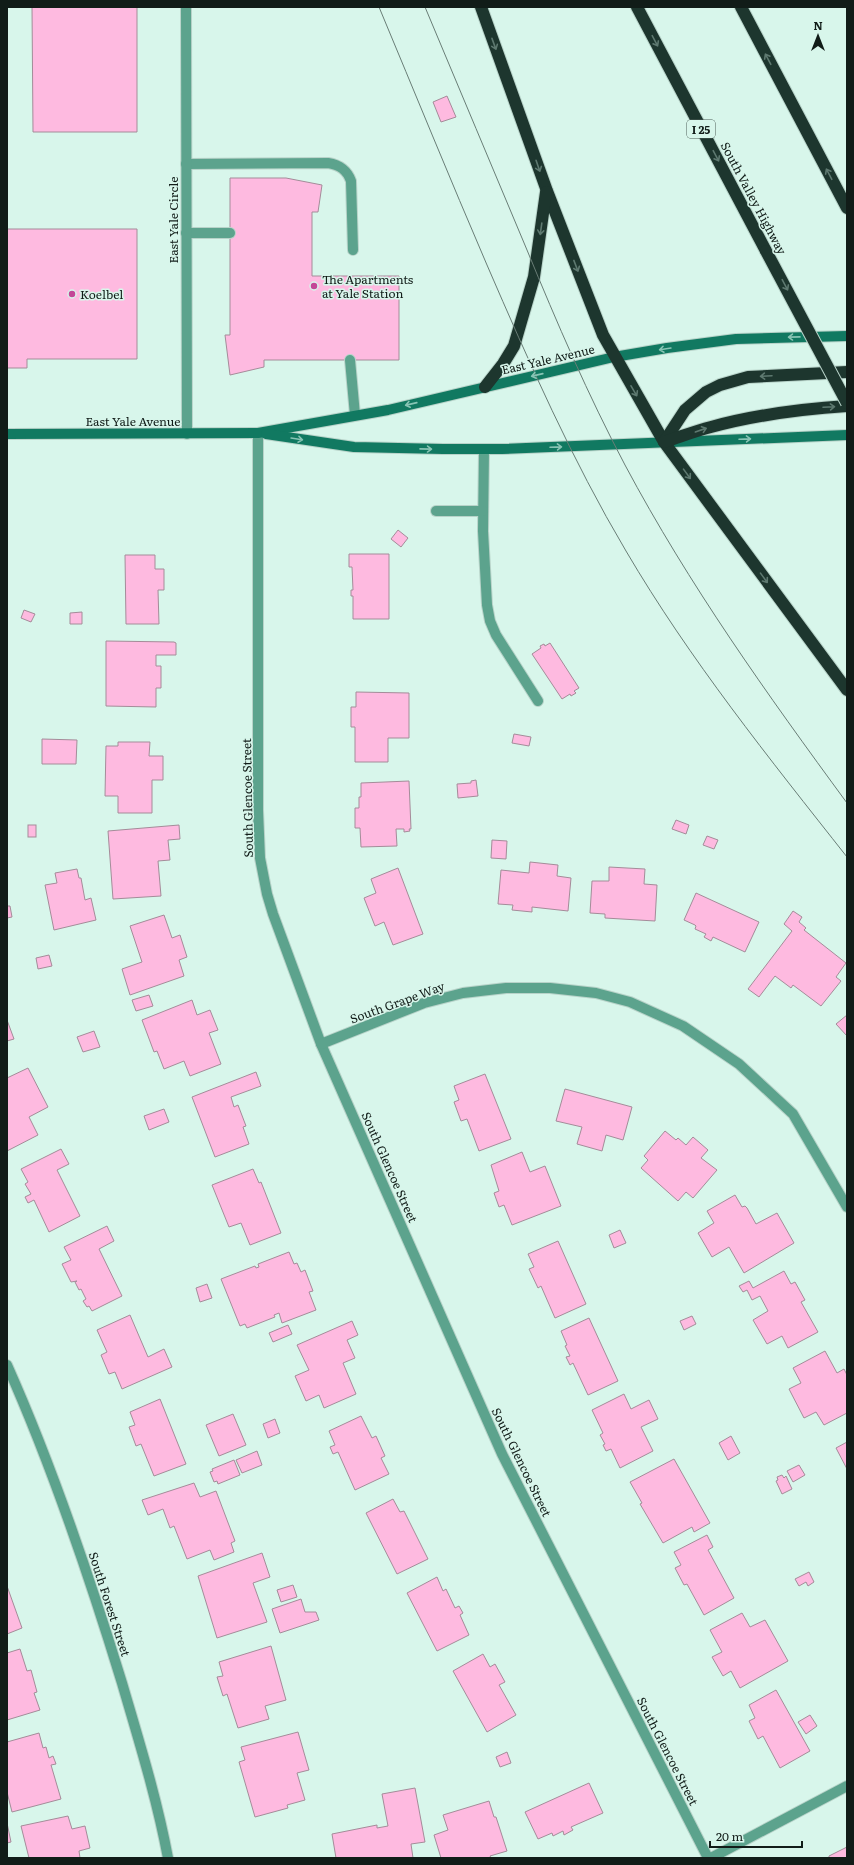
<svg xmlns="http://www.w3.org/2000/svg" width="854" height="1865" font-family="Literata,serif">
  <rect width="100%" height="100%" fill="#d8f6eb"/>
  <!-- building -->
  <g fill="#febae0" stroke="#a48c99">
    <path d="M32,7H137V132H33Z"/>
    <path d="M447,96L456,117L441,122L433,102Z"/>
    <path d="M230,178H286L322,185L318,212H312V276H399V360H264V367L230,375L225,335H230Z"/>
    <path d="M7,229H137V359H27V368H7Z"/>
    <path d="M398,530L408,538L401,547L391,539Z"/>
    <path d="M349,554H389V619H353V596H351V590H353L352,567H349Z"/>
    <path d="M125,555H155V569H164V590H158L159,624H126Z"/>
    <path d="M24,610L35,614L31,622L21,618Z"/>
    <path d="M82,612V624H70V613Z"/>
    <path d="M106,641L174,642L176,643V655H156V666H161V688H156V707L106,706Z"/>
    <path d="M550,643L579,688L574,691L576,693L571,696L570,694L562,699L532,654L541,648L540,646L544,644L545,646Z"/>
    <path d="M356,692L409,693V738H388V762H355V727H351V707H356Z"/>
    <path d="M514,734L531,737L529,746L512,743Z"/>
    <path d="M42,739L77,740L76,764H42Z"/>
    <path d="M118,742H150L149,756H163V780H152V813H118V796H105L106,746H118Z"/>
    <path d="M476,780L478,796L458,798L457,784L471,783V781Z"/>
    <path d="M409,781L411,829H409L410,831L404,832V829H396L397,846L361,847L360,828H355V808H359V797H361V783Z"/>
    <path d="M676,820L689,825L686,834L672,829Z"/>
    <rect x="28" y="825" width="8" height="12"/>
    <path d="M179,825L180,839L168,840L170,860L158,861L161,896L113,899L108,831Z"/>
    <path d="M707,836L718,840L714,849L703,845Z"/>
    <path d="M492,840L507,841L506,859L491,858Z"/>
    <path d="M530,862L558,865L557,876L571,878L568,911L532,907V912L512,910L513,905L498,904L501,870L529,873Z"/>
    <path d="M609,867L645,869L644,884L657,885L655,921L605,918V914L590,913L592,881H609Z"/>
    <path d="M398,868L423,934L393,945L384,922L375,926L364,898L376,893L371,879Z"/>
    <path d="M77,869L79,878H81L85,900L91,898L96,920L54,930L45,885L57,883L55,873Z"/>
    <path d="M696,893L759,922L745,952L713,937L711,941L704,937L706,934L695,929L696,926L695,925L684,920Z"/>
    <path d="M7,906H10L12,917L7,918Z"/>
    <path d="M793,911L802,917L799,922L806,928L804,930L846,963L836,977L841,981L821,1006L793,985L791,988L775,976L759,997L748,989L792,931L784,924Z"/>
    <path d="M164,915L172,938L180,935L187,957L179,960L184,976L130,995L122,969L142,962L130,926Z"/>
    <path d="M49,955L52,966L38,969L36,958Z"/>
    <path d="M149,995L153,1006L136,1011L132,1000Z"/>
    <path d="M192,1000L197,1015L210,1010L218,1030L209,1033L221,1064L190,1076L184,1061L164,1069L157,1051L154,1052L142,1020Z"/>
    <path d="M847,1015V1036L836,1024Z"/>
    <path d="M7,1020L14,1039L7,1041Z"/>
    <path d="M94,1031L100,1047L83,1052L77,1037Z"/>
    <path d="M28,1068L48,1107L29,1117L38,1135L7,1151V1078Z"/>
    <path d="M256,1072L261,1086L231,1097L234,1107L238,1105L246,1126L243,1127L249,1144L215,1157L192,1097Z"/>
    <path d="M485,1074L511,1139L479,1151L467,1119L461,1121L454,1102L459,1100L454,1086Z"/>
    <path d="M565,1089L632,1107L623,1140L606,1135L602,1151L577,1144L582,1127L556,1121Z"/>
    <path d="M164,1109L169,1122L149,1130L144,1116Z"/>
    <path d="M665,1131L676,1140L678,1138L686,1145L693,1137L708,1150L701,1158L717,1170L693,1198L686,1192L678,1201L641,1168L648,1160L644,1156Z"/>
    <path d="M61,1149L69,1164L57,1170L80,1216L49,1232L34,1200L28,1203L25,1197L31,1194L25,1184L28,1182L21,1169Z"/>
    <path d="M522,1152L530,1172L545,1166L561,1206L512,1225L504,1205L499,1207L494,1193L499,1191L491,1165Z"/>
    <path d="M253,1169L259,1183L261,1182L281,1233L250,1245L241,1223L229,1227L212,1185Z"/>
    <path d="M735,1195L742,1207L745,1206L747,1208L756,1224L777,1213L794,1243L744,1273L729,1247L712,1257L698,1233L714,1223L707,1211Z"/>
    <path d="M107,1226L114,1241L99,1249L122,1296L92,1311L89,1306L87,1307L83,1301L86,1299L81,1289L79,1290L75,1282L77,1281L71,1282L62,1264L71,1260L64,1247Z"/>
    <path d="M620,1230L626,1243L614,1248L609,1235Z"/>
    <path d="M558,1241L586,1304L555,1318L541,1286L538,1288L529,1269L534,1267L528,1254Z"/>
    <path d="M289,1252L294,1264L297,1263L301,1272L305,1270L313,1291L309,1292L316,1310L282,1323L279,1313L274,1315L275,1317L247,1328L245,1324L240,1326L221,1279L255,1266L256,1268L259,1267L258,1264Z"/>
    <path d="M784,1271L791,1284L795,1282L805,1300L801,1302L818,1332L788,1348L782,1336L767,1344L753,1320L768,1311L760,1296L752,1300L747,1290L743,1292L739,1286L749,1281L753,1288Z"/>
    <path d="M207,1284L212,1298L200,1302L196,1288Z"/>
    <path d="M130,1315L148,1357L164,1349L172,1367L122,1389L115,1372L109,1374L101,1355L107,1352L97,1330Z"/>
    <path d="M692,1316L696,1324L684,1330L680,1321Z"/>
    <path d="M589,1318L618,1381L588,1395L573,1363L570,1365L566,1357L570,1356L565,1346L567,1345L561,1331Z"/>
    <path d="M352,1321L358,1335L347,1340L355,1358L343,1363L356,1394L324,1408L319,1395L306,1401L295,1376L309,1370L297,1345Z"/>
    <path d="M288,1325L292,1334L273,1342L269,1333Z"/>
    <path d="M825,1351L837,1373L844,1369L847,1375V1413L824,1425L816,1412L804,1418L789,1389L801,1383L793,1368Z"/>
    <path d="M624,1394L631,1409L649,1400L658,1419L641,1427L653,1451L620,1468L611,1449L606,1451L603,1445L605,1444L600,1435L603,1433L592,1410Z"/>
    <path d="M160,1399L186,1464L154,1476L141,1444L136,1446L129,1427L135,1425L130,1412Z"/>
    <path d="M233,1414L246,1445L219,1456L206,1425Z"/>
    <path d="M361,1416L372,1438L376,1436L385,1456L381,1458L389,1474L355,1490L338,1452L333,1454L330,1447L335,1445L329,1431Z"/>
    <path d="M275,1419L280,1433L268,1438L263,1424Z"/>
    <path d="M731,1436L740,1453L728,1460L719,1443Z"/>
    <path d="M847,1442V1469L836,1448Z"/>
    <path d="M257,1451L262,1465L242,1473L236,1460Z"/>
    <path d="M674,1459L710,1523L694,1532L692,1527L663,1543L640,1504L642,1503L630,1482Z"/>
    <path d="M234,1460L240,1475L218,1484L217,1481L214,1482L210,1472L213,1471L212,1469Z"/>
    <path d="M799,1465L805,1475L793,1482L787,1471Z"/>
    <path d="M782,1475L784,1478L786,1476L792,1489L782,1494L776,1481L778,1480L777,1477Z"/>
    <path d="M194,1483L200,1497L216,1491L235,1541L231,1543L234,1552L214,1560L210,1550L187,1559L174,1526L170,1528L163,1509L148,1515L142,1500Z"/>
    <path d="M393,1499L400,1512L404,1511L428,1559L397,1574L366,1513Z"/>
    <path d="M707,1535L713,1547L708,1550L734,1598L704,1615L687,1584L684,1585L675,1568L681,1565L674,1552Z"/>
    <path d="M262,1553L270,1577L253,1583L267,1622L217,1638L198,1576Z"/>
    <path d="M809,1572L814,1582L808,1586L806,1582L799,1586L795,1579Z"/>
    <path d="M437,1577L443,1591L446,1589L455,1608L459,1606L463,1613L460,1615L469,1635L437,1651L407,1593Z"/>
    <path d="M293,1585L297,1597L281,1602L277,1590Z"/>
    <path d="M7,1586L22,1628L7,1634Z"/>
    <path d="M301,1599L305,1612H316L319,1620L280,1633L272,1609Z"/>
    <path d="M742,1613L750,1627L765,1620L788,1661L740,1688L731,1671L723,1676L712,1657L722,1652L710,1630Z"/>
    <path d="M271,1646L286,1700L265,1706L269,1719L238,1728L227,1694L223,1696L217,1677L223,1676L219,1662Z"/>
    <path d="M20,1649L27,1671L31,1670L37,1692L34,1693L40,1710L7,1720V1653Z"/>
    <path d="M483,1654L490,1667L495,1664L505,1682L499,1685L516,1715L487,1732L453,1671Z"/>
    <path d="M776,1690L810,1751L780,1768L763,1736L758,1739L749,1721L755,1718L749,1705Z"/>
    <path d="M810,1715L817,1726L806,1734L798,1722Z"/>
    <path d="M298,1732L309,1770L297,1773L305,1800L287,1805L288,1808L255,1817L239,1762L245,1760L241,1747Z"/>
    <path d="M39,1733L43,1748L46,1747L49,1758L53,1756L56,1764L51,1765L61,1799L12,1812L7,1792V1742Z"/>
    <path d="M507,1752L511,1763L500,1767L496,1757Z"/>
    <path d="M589,1783L603,1813L571,1827L573,1830L564,1835L563,1831L553,1836L552,1833L538,1839L525,1812Z"/>
    <path d="M415,1788L425,1842L411,1844L413,1858H336L332,1834L377,1825V1828L388,1826L382,1794Z"/>
    <path d="M489,1801L494,1817H496L507,1851L490,1856L491,1858H441L434,1835L448,1830L443,1815Z"/>
    <path d="M68,1816L72,1829L85,1826L90,1848L79,1851L80,1858H29L21,1826Z"/>
    <path d="M7,1823L11,1842L7,1843Z"/>
    <path d="M847,1847V1858H829V1856Z"/>
  </g>
  <g fill="none" stroke-linecap="round" stroke-linejoin="round">
    <defs>
      <g id="service">
        <path d="M186,164L328,163C340,165 347,170 351,181L353,250"/>
        <path d="M186,233H230"/>
        <path d="M350,360L355,415"/>
        <path d="M484,449L483,531L487,605L490,621L496,635L538,701"/>
        <path d="M436,511H483"/>
      </g>
      <g id="minor">
        <path d="M186,7L187,434"/>
        <path d="M258,433V810L260,858L267,894L273,914L321,1044L502,1454L708,1858"/>
        <path d="M321,1044L424,1003L463,993L506,988H550L596,993L630,1002L683,1026L739,1064L793,1114L847,1207"/>
        <path d="M7,1365C53,1468 89,1575 122,1683C139,1741 157,1799 168,1858"/>
        <path d="M711,1858L847,1786"/>
      </g>
      <g id="secondary">
        <path d="M7,434L258,433L388,410L614,357L667,348L736,339L847,336"/>
        <path d="M266,434L354,447L443,449H502L847,435"/>
      </g>
      <g id="motorway">
        <path d="M481,7L547,191L603,335L664,442L847,690"/>
        <path d="M637,7L766,251"/>
        <path d="M741,7L847,208"/>
        <path d="M485,387L503,364L514,346L534,277L546,192"/>
        <path d="M664,442L685,410L706,392L720,385L748,377L847,372"/>
        <path d="M664,442C680,437 695,431 711,427C755,415 801,409 847,406"/>
      </g>
    </defs>
    <!-- service casing -->
    <use href="#service" stroke="#b8d3c9" stroke-width="12"/>
    <!-- minor casing -->
    <use href="#minor" stroke="#b8d3c9" stroke-width="12"/>
    <!-- secondary casing -->
    <use href="#secondary" stroke="#b8d3c9" stroke-width="12"/>
    <!-- motorway casing -->
    <use href="#motorway" stroke="#b8d3c9" stroke-width="14"/>
    <!-- service -->
    <use href="#service" stroke="#5ca38d" stroke-width="10"/>
    <!-- minor -->
    <use href="#minor" stroke="#5ca38d" stroke-width="10"/>
    <!-- secondary -->
    <use href="#secondary" stroke="#117961" stroke-width="10"/>
    <!-- motorway -->
    <use href="#motorway" stroke="#1d362e" stroke-width="12"/>
    <!-- tram -->
    <g stroke="#697d76" stroke-width="1">
      <path d="M379,7C415,93 450,179 487,265C529,362 572,460 626,551C690,660 769,758 847,857"/>
      <path d="M425,7C459,88 493,169 527,250C557,323 588,395 625,465C689,585 767,694 847,803"/>
    </g>
    <defs>
      <path id="motorway-bridge" d="M766,251L847,403"/>
    </defs>
    <!-- motorway-bridge casing -->
    <use href="#motorway-bridge" stroke="#b8d3c9" stroke-width="14" stroke-linecap="butt"/>
    <!-- motorway-bridge -->
    <use href="#motorway-bridge" stroke="#1d362e" stroke-width="12"/>
  </g>
  <!-- one-way arrows -->
  <defs><path id="oneway-shaft" d="M-6 0H5M1.5-3L5.5 0L1.5 3" fill="none" stroke-width="1.6" stroke-linecap="round" stroke-linejoin="round"/></defs>
  <g stroke="#5e7970">
    <use href="#oneway-shaft" transform="translate(655 41) rotate(62)"/>
    <use href="#oneway-shaft" transform="translate(494 44) rotate(70)"/>
    <use href="#oneway-shaft" transform="translate(768 59) rotate(-118)"/>
    <use href="#oneway-shaft" transform="translate(716 156) rotate(62)"/>
    <use href="#oneway-shaft" transform="translate(538 166) rotate(71)"/>
    <use href="#oneway-shaft" transform="translate(829 174) rotate(-118)"/>
    <use href="#oneway-shaft" transform="translate(541 229) rotate(98)"/>
    <use href="#oneway-shaft" transform="translate(576 266) rotate(69)"/>
    <use href="#oneway-shaft" transform="translate(785 285) rotate(62)"/>
    <use href="#oneway-shaft" transform="translate(766 376) rotate(177)"/>
    <use href="#oneway-shaft" transform="translate(634 391) rotate(60)"/>
    <use href="#oneway-shaft" transform="translate(829 407) rotate(-3)"/>
    <use href="#oneway-shaft" transform="translate(701 430) rotate(-19)"/>
    <use href="#oneway-shaft" transform="translate(687 474) rotate(54)"/>
    <use href="#oneway-shaft" transform="translate(764 578) rotate(54)"/>
  </g>
  <g stroke="#88c4b4">
    <use href="#oneway-shaft" transform="translate(794 337) rotate(179)"/>
    <use href="#oneway-shaft" transform="translate(665 349) rotate(171)"/>
    <use href="#oneway-shaft" transform="translate(537 375) rotate(167)"/>
    <use href="#oneway-shaft" transform="translate(411 404) rotate(167)"/>
    <use href="#oneway-shaft" transform="translate(297 439) rotate(9)"/>
    <use href="#oneway-shaft" transform="translate(745 439) rotate(-2)"/>
    <use href="#oneway-shaft" transform="translate(556 447) rotate(-2)"/>
    <use href="#oneway-shaft" transform="translate(426 449) rotate(1)"/>
  </g>
  <!-- markers -->
  <g fill="#c34797" stroke="#d8f6eb" stroke-width="1.5">
    <circle cx="314" cy="286" r="4"/>
    <circle cx="72" cy="294" r="4"/>
  </g>
  <g text-anchor="middle" dominant-baseline="central" stroke-width="3" stroke-linejoin="round" paint-order="stroke">
    <!-- shield labels -->
    <rect fill="#d8f6eb" stroke="#4d5d57" stroke-width="1" x="687" y="120" width="28" height="18" rx="3"/>
    <g font-size="11" font-weight="bold" fill="#111c18">
      <text x="701" y="129">I 25</text>
    </g>
    <!-- street labels -->
    <g font-size="12" fill="#111c18" stroke="#d8f6eb">
      <text transform="translate(754 198) rotate(62)">South Valley Highway</text>
      <text transform="translate(173 220) rotate(-90)">East Yale Circle</text>
      <text transform="translate(548 359) rotate(-13)">East Yale Avenue</text>
      <text x="133" y="421">East Yale Avenue</text>
      <text transform="translate(247 798) rotate(-91)">South Glencoe Street</text>
      <text transform="translate(397 1002) rotate(-20)">South Grape Way</text>
      <text transform="translate(390 1167) rotate(66)">South Glencoe Street</text>
      <text transform="translate(522 1462) rotate(64)">South Glencoe Street</text>
      <text transform="translate(110 1604) rotate(72)">South Forest Street</text>
      <text transform="translate(668 1751) rotate(63)">South Glencoe Street</text>
    </g>
    <!-- poi labels -->
    <g font-size="12" fill="#111c18" stroke="#d8f6eb" text-anchor="start">
      <text x="322" y="279">The Apartments<tspan x="322" dy="14">at Yale Station</tspan></text>
      <text x="80" y="294">Koelbel</text>
    </g>
  </g>
  <!-- border -->
  <rect width="854" height="1865" fill="none" stroke="#111c18" stroke-width="16"/>
  <!-- north arrow -->
  <g transform="translate(818 36)" stroke="#d8f6eb" stroke-width="3" paint-order="stroke">
  <path d="M0-3L7 15L0 10L-7 15Z" fill="#111c18"/>
  <text y="-6" font-size="11" font-weight="bold" text-anchor="middle" fill="#111c18">N</text>
  </g>
  <!-- scale -->
  <path d="M710 1841v6h92v-6" fill="none" stroke="#111c18" stroke-width="2"/>
  <text x="716" y="1841" font-size="12" fill="#111c18" stroke="#d8f6eb" stroke-width="3" paint-order="stroke">20 m</text>
</svg>
